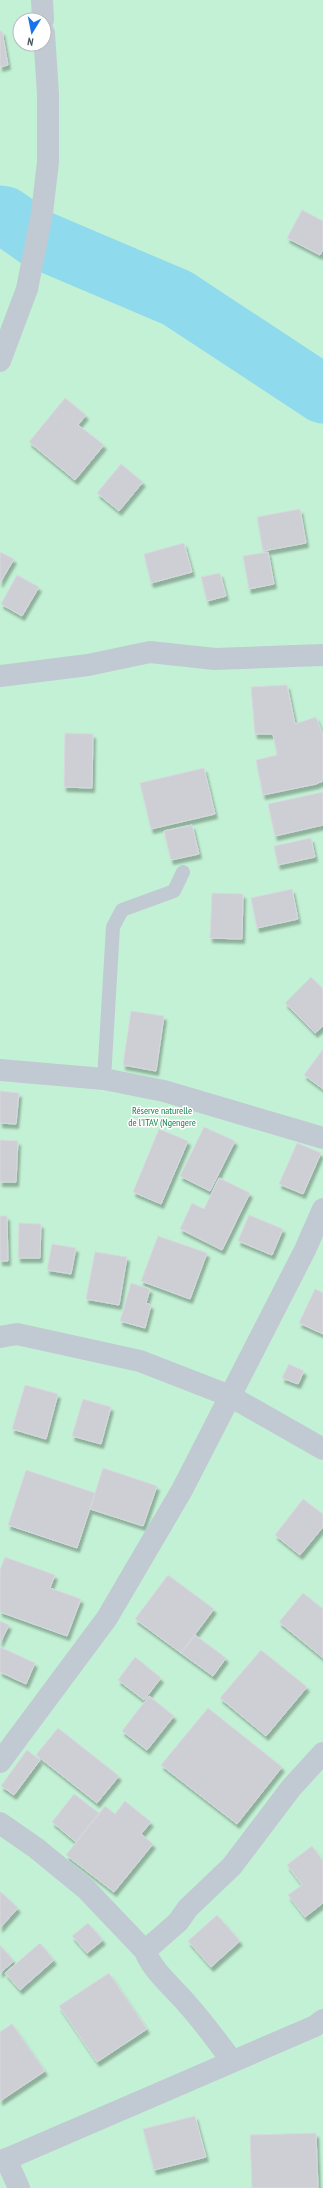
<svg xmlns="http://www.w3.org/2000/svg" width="323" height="2188" font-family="'PT Sans Narrow',sans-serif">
  <defs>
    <filter id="shadow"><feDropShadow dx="2.5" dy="4.5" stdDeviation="1" flood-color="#0004"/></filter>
  </defs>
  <rect width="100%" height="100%" fill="#f5f3f3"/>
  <!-- green -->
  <path fill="#c3f1d5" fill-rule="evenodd" d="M0,0H323V2188H0ZM20,20H44V44H20Z"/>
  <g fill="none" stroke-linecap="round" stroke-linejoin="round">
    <!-- river -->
    <path stroke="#90daee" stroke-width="59" d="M0,215L5,216L38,239L177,298L323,394"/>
  </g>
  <!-- building -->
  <g fill="#cdcfd5" stroke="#d7d9de" filter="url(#shadow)">
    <path d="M0,31H2L8,65L0,67Z"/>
    <path d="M302,210L323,221V250L320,255L287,238Z"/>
    <path d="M65,398L86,415L78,425L104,445L75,480L29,442Z"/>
    <path d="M121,464L143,482L119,511L97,493Z"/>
    <path d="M300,509L306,543L263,551L257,517Z"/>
    <path d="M184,543L192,572L151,583L144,554Z"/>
    <path d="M0,552L14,559L0,583Z"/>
    <path d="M268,552L274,584L249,589L243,556Z"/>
    <path d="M220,573L226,596L207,601L201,577Z"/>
    <path d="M17,575L39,587L22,616L1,604Z"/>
    <path d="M287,685L295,724L316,717L323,735V781L316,784L263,795L256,760L277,755L273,734H255L251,687Z"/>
    <path d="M65,733L93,734L92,788L64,787Z"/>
    <path d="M204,768L215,814L151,829L140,783Z"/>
    <path d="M323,792V825L275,836L268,804Z"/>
    <path d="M192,825L199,854L171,860L164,831Z"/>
    <path d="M311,838L315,857L278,865L274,846Z"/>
    <path d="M292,889L298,919L257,928L251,898Z"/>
    <path d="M212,893L243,894L242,939L210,938Z"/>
    <path d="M311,977L323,989V1026L315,1033L285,1003Z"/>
    <path d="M131,1011L164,1016L156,1071L123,1065Z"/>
    <path d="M323,1049V1089L304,1075Z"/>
    <path d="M0,1091L19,1093L16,1124L0,1123Z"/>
    <path d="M204,1127L235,1141L210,1191L180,1176Z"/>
    <path d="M159,1129L188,1141L161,1204L133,1192Z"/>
    <path d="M0,1140L18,1141L16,1182H0Z"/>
    <path d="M297,1143L321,1153L303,1194L279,1184Z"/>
    <path d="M219,1178L250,1193L222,1250L180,1229L192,1203L204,1209Z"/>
    <path d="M249,1215L283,1229L272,1255L238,1241Z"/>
    <path d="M0,1216H7L8,1261H0Z"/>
    <path d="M19,1223L41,1224L40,1258H18Z"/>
    <path d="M158,1236L207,1253L190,1299L141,1281Z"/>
    <path d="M52,1244L76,1248L71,1274L47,1270Z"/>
    <path d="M95,1252L127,1257L119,1305L86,1299Z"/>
    <path d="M131,1283L150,1289L146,1303L151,1305L145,1328L120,1321Z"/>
    <path d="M315,1289L323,1293V1334L299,1323Z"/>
    <path d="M289,1364L304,1371L298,1384L282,1378Z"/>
    <path d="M25,1385L58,1394L46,1439L12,1429Z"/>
    <path d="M83,1399L111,1407L101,1444L72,1436Z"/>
    <path d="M103,1468L157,1486L143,1526L90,1509Z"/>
    <path d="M26,1470L95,1493L77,1548L8,1525Z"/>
    <path d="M303,1499L323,1514V1527L300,1555L275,1535Z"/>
    <path d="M5,1557L55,1575L50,1588L81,1599L67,1636L0,1612V1570Z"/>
    <path d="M168,1575L214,1609L181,1653L135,1619Z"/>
    <path d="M303,1593L323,1609V1658L279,1622Z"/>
    <path d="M0,1621L9,1625L0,1643Z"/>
    <path d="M195,1635L226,1658L213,1676L181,1653Z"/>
    <path d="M0,1647L35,1663L26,1684L0,1672Z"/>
    <path d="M261,1650L307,1687L266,1736L220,1698Z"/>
    <path d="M135,1657L161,1678L144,1700L118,1680Z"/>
    <path d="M149,1696L174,1716L147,1750L122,1731Z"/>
    <path d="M208,1708L282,1767L237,1824L161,1765Z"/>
    <path d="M58,1728L119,1776L97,1803L36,1755Z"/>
    <path d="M27,1750L40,1760L14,1795L1,1786Z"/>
    <path d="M74,1794L99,1813L76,1842L52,1822Z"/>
    <path d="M125,1801L151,1822L141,1834L153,1844L114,1892L66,1855L105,1806L115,1814Z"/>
    <path d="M312,1846L323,1861V1903L305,1917L288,1895L302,1885L287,1865Z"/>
    <path d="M0,1891L18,1908L0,1928Z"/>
    <path d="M217,1915L240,1941L211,1967L188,1941Z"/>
    <path d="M88,1923L103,1940L87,1953L72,1936Z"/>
    <path d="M40,1943L54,1960L20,1990L5,1973Z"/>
    <path d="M0,1945L14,1961L0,1973Z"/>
    <path d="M109,1973L147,2029L97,2062L59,2006Z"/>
    <path d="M12,2024L45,2071L0,2101V2032Z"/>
    <path d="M195,2116L206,2157L154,2170L143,2129Z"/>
    <path d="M316,2133L318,2188H252L250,2135Z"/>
  </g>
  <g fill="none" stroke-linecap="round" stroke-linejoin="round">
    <!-- lane -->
    <path stroke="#c1cad2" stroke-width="14" d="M104,1079L113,927L122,910L174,891L183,872"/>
    <!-- street -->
    <g stroke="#c1cad2" stroke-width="22">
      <path d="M42,0L43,20"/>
      <path d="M0,361L27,289L42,213L48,162V94L44,33"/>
      <path d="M0,676L88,665L150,652L215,659L323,655"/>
      <path d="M0,1070L104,1079L164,1091L323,1138"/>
      <path d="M0,1337L17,1334L140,1361L230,1396L323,1449"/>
      <path d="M0,1762L107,1618L182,1490L305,1250L323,1209"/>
      <path d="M0,1823L36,1848L86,1889L145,1951C153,1972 174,1988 188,2005C204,2023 218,2042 232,2061"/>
      <path d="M145,1951L178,1922L188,1908L232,1866L291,1788L323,1753"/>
      <path d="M6,2159L19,2188"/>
      <path d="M0,2162L315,2026L323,2020"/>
    </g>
  </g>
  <g text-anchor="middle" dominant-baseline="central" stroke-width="3" stroke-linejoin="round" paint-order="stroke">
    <!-- park labels -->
    <g font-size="10" fill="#17864f" stroke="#fff">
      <text x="162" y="1110">Réserve naturelle<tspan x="162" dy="12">de l'ITAV (Ngengere</tspan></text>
    </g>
  </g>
  <!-- north arrow -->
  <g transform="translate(32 32) rotate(190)"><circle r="19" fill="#ffffff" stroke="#b7bbc0"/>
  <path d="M0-3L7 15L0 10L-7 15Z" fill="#1a73e8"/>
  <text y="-6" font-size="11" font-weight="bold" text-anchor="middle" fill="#4a5661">N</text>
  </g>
</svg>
